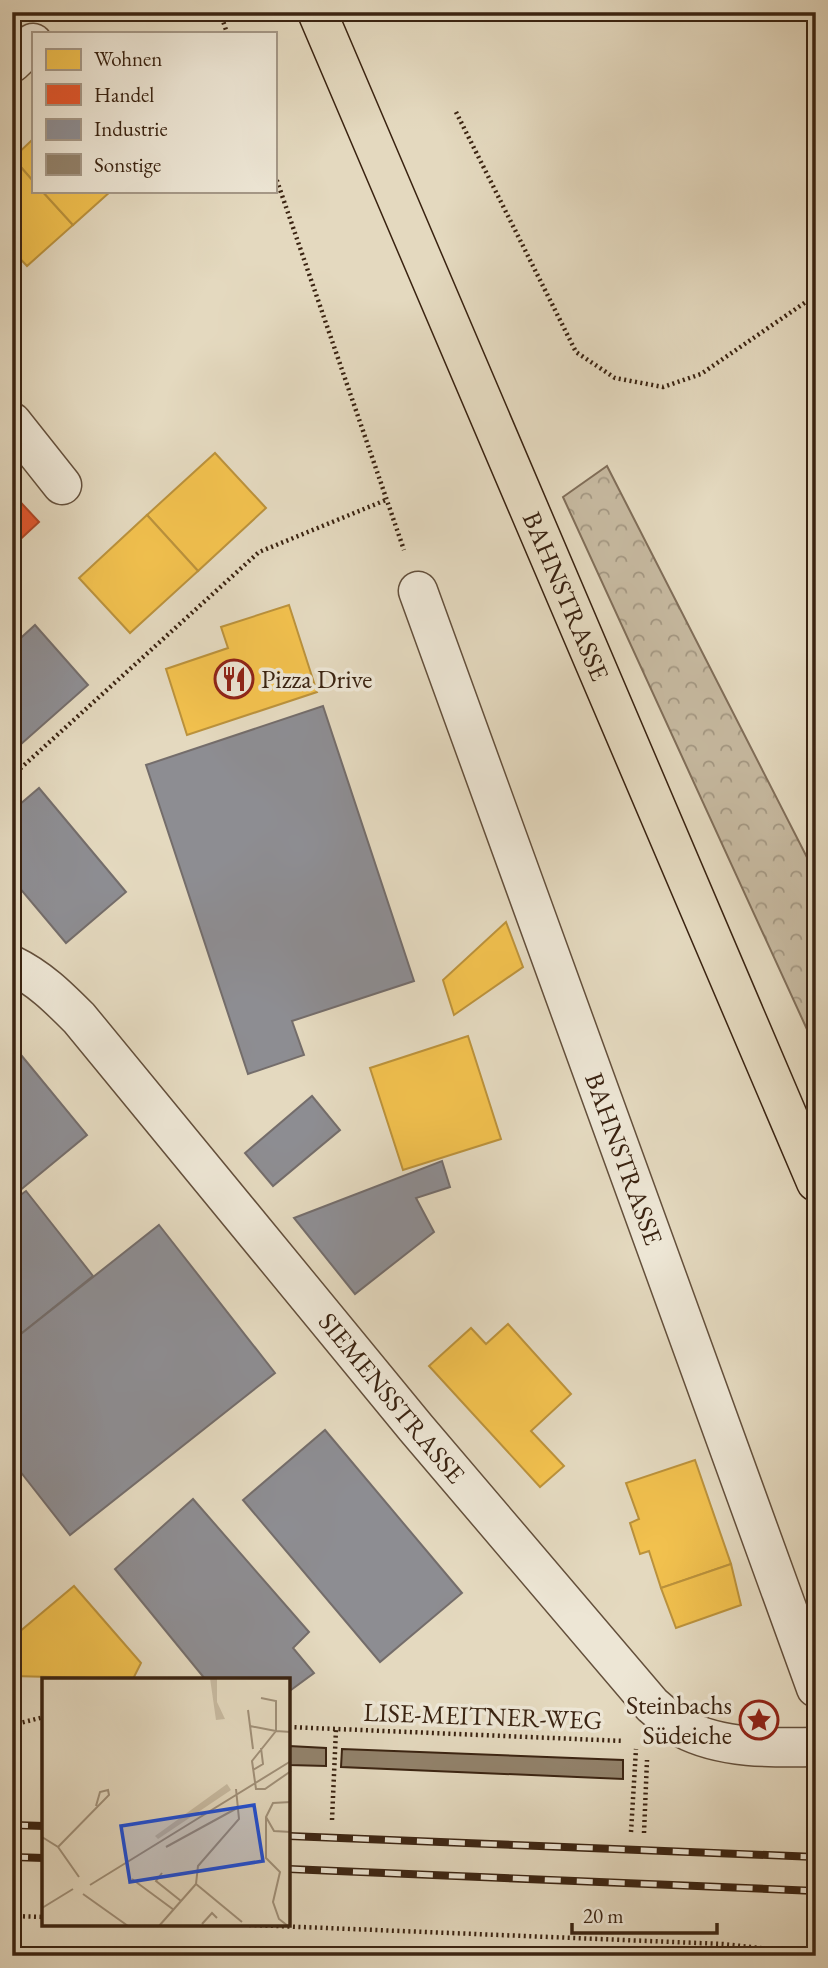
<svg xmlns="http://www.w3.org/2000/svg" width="828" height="1968" font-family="'EB Garamond',serif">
  <defs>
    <pattern id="forest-crowns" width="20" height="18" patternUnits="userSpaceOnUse" patternTransform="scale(1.75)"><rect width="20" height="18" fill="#c7baa1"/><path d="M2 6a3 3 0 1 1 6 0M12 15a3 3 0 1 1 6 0" fill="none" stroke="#a39782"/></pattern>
  </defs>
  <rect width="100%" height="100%" fill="#e4d9bf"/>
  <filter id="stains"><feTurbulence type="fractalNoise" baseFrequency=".00286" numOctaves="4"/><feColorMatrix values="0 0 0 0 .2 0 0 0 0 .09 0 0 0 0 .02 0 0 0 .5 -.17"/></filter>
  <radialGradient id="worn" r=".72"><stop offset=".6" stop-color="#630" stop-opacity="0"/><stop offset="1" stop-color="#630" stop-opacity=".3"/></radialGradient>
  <!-- forest -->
  <path fill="url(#forest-crowns)" stroke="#806e59" stroke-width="2" d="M607,466L816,875V1049L563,497Z"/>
  <!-- homes -->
  <g fill="#f2c14e" stroke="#bb923c" stroke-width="2">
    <path d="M33,139V181L13,158Z"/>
    <path d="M13,158L33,181V191H42L73,225L27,266L12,250Z"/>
    <path d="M42,191H111L73,225Z"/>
    <path d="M215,453L266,508L198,571L147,515Z"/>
    <path d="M147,515L198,571L130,633L79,578Z"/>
    <path d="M289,605L317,692L187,735L166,669L228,648L221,627Z"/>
    <path d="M506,922L523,967L454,1015L443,980Z"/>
    <path d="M468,1036L501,1139L403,1170L370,1068Z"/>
    <path d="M508,1324L571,1394L531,1431L564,1466L540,1487L429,1366L471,1328L486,1344Z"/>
    <path d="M695,1460L731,1564L661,1588L649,1551L640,1554L630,1523L639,1519L626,1483Z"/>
    <path d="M731,1564L741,1605L676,1628L661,1588Z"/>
    <path d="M74,1586L141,1663L133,1679L12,1676V1638Z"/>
  </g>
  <!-- shops -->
  <path fill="#e4572e" stroke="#b14725" stroke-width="2" d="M12,493L39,522L12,547Z"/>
  <!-- industry -->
  <g fill="#8d8d92" stroke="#746d6b" stroke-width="2">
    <path d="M35,625L88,685L12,752V646Z"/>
    <path d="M323,706L414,981L292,1021L304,1055L248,1074L146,765Z"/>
    <path d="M39,788L126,892L66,943L12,879V811Z"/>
    <path d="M12,1044L87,1135L12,1197Z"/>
    <path d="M312,1096L340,1130L273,1186L245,1153Z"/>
    <path d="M442,1161L450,1187L416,1198L434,1232L355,1294L294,1218Z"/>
    <path d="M26,1191L93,1276L12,1341V1201Z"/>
    <path d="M159,1225L275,1373L70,1535L12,1461V1341Z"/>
    <path d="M325,1430L462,1593L380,1662L243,1500Z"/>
    <path d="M193,1499L309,1632L293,1648L314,1673L291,1690L289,1688V1679H205L115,1569Z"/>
  </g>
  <!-- building -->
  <g fill="#92826b" stroke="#3a2311" stroke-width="2">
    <path d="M289,1746L326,1748V1766L289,1765Z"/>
    <path d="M342,1749L623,1760V1779L341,1767Z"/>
  </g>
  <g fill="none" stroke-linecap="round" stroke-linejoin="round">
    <defs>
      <g id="minor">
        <path d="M12,63L33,43"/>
        <path d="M12,422L62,485"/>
        <path id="s1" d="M418,591L816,1688"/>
        <path id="s2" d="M12,965C39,978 58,997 79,1018L416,1428L652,1705C661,1713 671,1722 682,1728C721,1749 773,1748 816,1747"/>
      </g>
      <g id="major">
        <path id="s3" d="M317,12L816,1182"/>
      </g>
    </defs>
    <!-- minor casing -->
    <use href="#minor" stroke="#64503c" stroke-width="41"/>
    <!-- major casing -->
    <use href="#major" stroke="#3a2311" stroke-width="41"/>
    <!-- path -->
    <g stroke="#3a2311" stroke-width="4.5" stroke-dasharray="2 3.5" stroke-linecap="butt">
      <path d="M220,12L227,33"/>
      <path d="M456,112L576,352L615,378L663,387L701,374L816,295"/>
      <path d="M275,175L404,550"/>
      <path d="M12,776L259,552L386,500"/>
      <path d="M12,1725L44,1717"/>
      <path d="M289,1727L624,1741"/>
      <path d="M332,1820L336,1729"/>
      <path d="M631,1832L636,1749"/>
      <path d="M644,1833L647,1760"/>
      <path d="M12,1916L44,1917"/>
      <path d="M227,1924L723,1944L816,1954"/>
    </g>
    <!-- minor -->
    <use href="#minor" stroke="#ede6d5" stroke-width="38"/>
    <!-- major -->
    <use href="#major" stroke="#e4d9bf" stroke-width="38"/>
    <defs>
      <g id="rail">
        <path d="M12,1825L44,1826"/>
        <path d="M289,1836L816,1857"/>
        <path d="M12,1857L44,1858"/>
        <path d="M289,1869L816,1891"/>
      </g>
    </defs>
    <!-- rail casing -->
    <use href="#rail" stroke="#3a2311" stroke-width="8"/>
    <!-- rail -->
    <use href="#rail" stroke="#ede6d5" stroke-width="5" stroke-dasharray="16" stroke-linecap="butt"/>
  </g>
  <!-- icons -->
  <defs>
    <symbol id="restaurant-ring" viewBox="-11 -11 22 22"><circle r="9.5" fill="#ede6d5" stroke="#8f2418" stroke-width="1.5"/><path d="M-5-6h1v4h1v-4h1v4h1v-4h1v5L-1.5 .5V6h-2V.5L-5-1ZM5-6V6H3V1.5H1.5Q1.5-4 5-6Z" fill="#8f2418"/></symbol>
    <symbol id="sight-ring" viewBox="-11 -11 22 22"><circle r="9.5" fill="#ede6d5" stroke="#8f2418" stroke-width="1.5"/><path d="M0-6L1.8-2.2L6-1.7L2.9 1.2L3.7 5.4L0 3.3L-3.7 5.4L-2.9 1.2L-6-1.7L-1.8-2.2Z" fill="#8f2418"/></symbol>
  </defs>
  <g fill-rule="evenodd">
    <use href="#restaurant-ring" x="212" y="657" width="44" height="44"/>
    <use href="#sight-ring" x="737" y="1698" width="44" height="44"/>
  </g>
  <g text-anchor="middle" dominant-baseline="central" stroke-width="7" stroke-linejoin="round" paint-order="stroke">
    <!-- street labels -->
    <g font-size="26" fill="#3a2311" stroke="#ede6d5">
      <text stroke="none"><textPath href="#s3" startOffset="635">BAHNSTRASSE</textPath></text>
      <text stroke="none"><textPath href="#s1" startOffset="604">BAHNSTRASSE</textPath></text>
      <text stroke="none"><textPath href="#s2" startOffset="578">SIEMENSSTRASSE</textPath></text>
      <text transform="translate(483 1716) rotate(2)">LISE-MEITNER-WEG</text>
    </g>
    <!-- poi labels -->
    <g font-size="26" fill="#3a2311" stroke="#ede6d5" text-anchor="start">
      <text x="261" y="679">Pizza Drive</text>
      <text x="732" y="1705" text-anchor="end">Steinbachs<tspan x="732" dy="30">Südeiche</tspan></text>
    </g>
  </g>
  <!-- overview -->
  <g transform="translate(42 1678)">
    <rect width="248" height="248" fill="#e4d9bf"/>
    <path d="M168,0H175V24L183,41L174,42Z" fill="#c7baa1"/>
    <path d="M185,106L189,112L116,161L113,158Z" fill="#c7baa1"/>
    <path fill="none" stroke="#a09079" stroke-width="2" d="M206,32L211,71M208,48L234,53V23L219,20M249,54L234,53L210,83L214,111H223L249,93M211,92L221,86L219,70M249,124L231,125L224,139L232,153L249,154M224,139V180L238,194L231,224L237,241L246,248M0,159L16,169L37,199M16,169L67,117L66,112L58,114L54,128M124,169L197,129M120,195L114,203L139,223M90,201L132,232M154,206L200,244M48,207L249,83M41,216L86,248M0,230L31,211M160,246L170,235L175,240M117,248L154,206L156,188L197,141L194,111"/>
    <path fill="#1d4ed8" fill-opacity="0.15" stroke="#1d4ed8" stroke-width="3.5" d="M212,127L221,183L88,204L79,148Z"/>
    <rect width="248" height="248" fill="none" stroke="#3a2311" stroke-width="3.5"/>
  </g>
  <!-- margin -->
  <rect width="828" height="1968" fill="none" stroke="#e4d9bf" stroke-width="42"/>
  <rect x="14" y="14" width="800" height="1940" fill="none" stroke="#3a2311" stroke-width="3.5"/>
  <rect x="21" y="21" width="786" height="1926" fill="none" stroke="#3a2311" stroke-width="2"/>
  <!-- legend -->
  <rect x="32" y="32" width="245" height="161" fill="#ede6d5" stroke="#a59887" stroke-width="2"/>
  <rect x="46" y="49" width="35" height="21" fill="#f2c14e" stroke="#a59887" stroke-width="2"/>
  <text x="94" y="66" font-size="21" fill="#3a2311">Wohnen</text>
  <rect x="46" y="84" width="35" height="21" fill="#e4572e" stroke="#a59887" stroke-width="2"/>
  <text x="94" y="102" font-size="21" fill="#3a2311">Handel</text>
  <rect x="46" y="119" width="35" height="21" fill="#8d8d92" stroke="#a59887" stroke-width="2"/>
  <text x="94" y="136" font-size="21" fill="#3a2311">Industrie</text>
  <rect x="46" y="154" width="35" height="21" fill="#92826b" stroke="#a59887" stroke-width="2"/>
  <text x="94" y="172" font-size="21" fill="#3a2311">Sonstige</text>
  <!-- scale -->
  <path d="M572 1923v10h145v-10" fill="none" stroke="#3a2311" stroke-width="3.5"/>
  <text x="583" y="1923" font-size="21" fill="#3a2311" stroke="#ede6d5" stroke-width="5" paint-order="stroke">20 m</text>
  <rect width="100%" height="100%" filter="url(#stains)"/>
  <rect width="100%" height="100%" fill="url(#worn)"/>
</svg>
